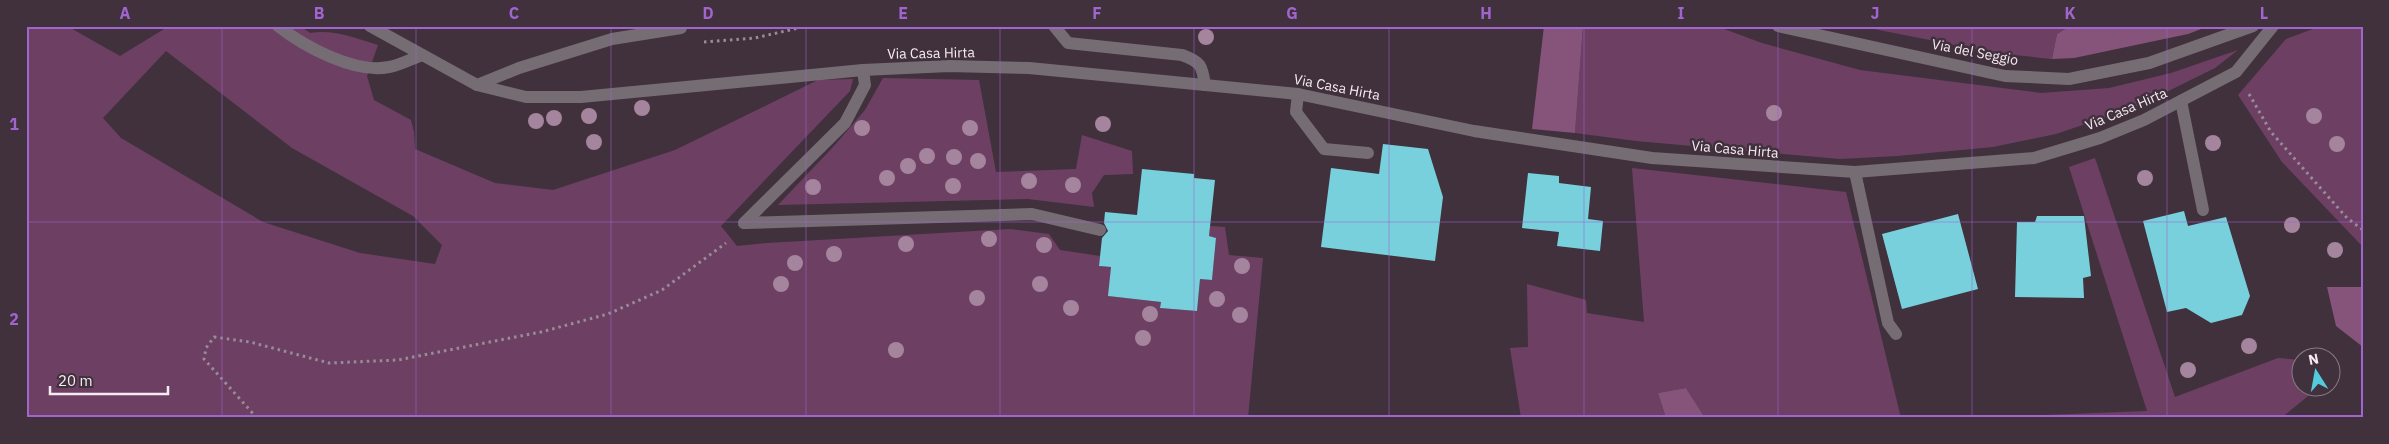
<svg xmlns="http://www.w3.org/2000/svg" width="2389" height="444" font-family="'IBM Plex Sans',sans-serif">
  <rect width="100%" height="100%" fill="#41313d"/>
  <!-- green -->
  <g fill="#6d4063" fill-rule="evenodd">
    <path d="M26,26H67L120,56L169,26H300L310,33C334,29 354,38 378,45L367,76L374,100L411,120L414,132L415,149L495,183L553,190L675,150L818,80L853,79L850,91L721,226L737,246L767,243L1010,229L1049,234L1060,250L1100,256L1099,266L1111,267L1109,296L1161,302L1160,308L1197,311L1200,279L1212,280L1216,238L1209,236L1210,226L1225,227L1229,255L1263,258L1248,418H26ZM166,51L292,148L413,216L442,245L435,264L360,253L263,222L121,138L103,118Z"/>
    <path d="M1583,26H1716L1762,43L1860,70L2041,93L2109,88L2171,73L2238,50L2215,68L2136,107L2056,134L1993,147L1897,156L1840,159L1636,141L1575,133Z"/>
    <path d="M1859,26H2070L2057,34L2052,59L1995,53Z"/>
    <path d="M2321,26H2363V247L2282,162L2238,95L2286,39Z"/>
    <path d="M883,78L979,80L996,172L1076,169L1082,135L1132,151L1133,174L1104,175L1092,193L1094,207L1028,199L778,205L834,146L865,110Z"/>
    <path d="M2095,158L2175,397L2278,358L2301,360L2302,386L2319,387L2281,418H1969L2147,411L2069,167Z"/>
    <path d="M1632,168L1846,192L1901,418H1705L1686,388L1658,393L1666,418H1521L1510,348L1528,347L1527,284L1586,300L1587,313L1644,322Z"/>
  </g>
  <!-- forest -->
  <g fill="#86547a">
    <path d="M1544,26H1583L1575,133L1532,129Z"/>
    <path d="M2070,26H2209L2188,34L2074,58L2052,59L2057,34Z"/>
    <path d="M2327,287H2363V347L2336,326Z"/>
    <path d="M1686,388L1705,418H1666L1658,393Z"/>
  </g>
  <!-- building -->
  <g fill="#78d0dc">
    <path d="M1383,144L1428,149L1443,197L1435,261L1321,247L1331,168L1379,174Z"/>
    <path d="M1142,169L1194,174V178L1215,180L1209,236L1216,238L1212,280L1200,279L1197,311L1160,308L1161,302L1108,296L1111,267L1099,266L1102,238L1108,231L1104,223L1105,212L1137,215Z"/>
    <path d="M1528,173L1559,176V183L1591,187L1588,219L1603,221L1600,251L1557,246L1559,232L1522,228Z"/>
    <path d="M2184,211L2188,226L2226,217L2250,296L2242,315L2211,323L2186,308L2167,312L2143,221Z"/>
    <path d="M1958,214L1978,289L1902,309L1882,234Z"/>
    <path d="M2037,216H2084L2091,276L2083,278L2084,298L2015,297L2017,222H2035Z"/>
  </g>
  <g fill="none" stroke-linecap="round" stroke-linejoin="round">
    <!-- path -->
    <g stroke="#998c96" stroke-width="3" stroke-dasharray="2.5 4" stroke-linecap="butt">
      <path d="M704,42L755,38L807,26"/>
      <path d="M2249,94L2271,132L2347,218L2363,230"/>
      <path d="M257,418L204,359L206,348L214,337L250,342L329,363L398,360L541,332L608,314L662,290L726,243"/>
    </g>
    <!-- lane -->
    <g stroke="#756d73" stroke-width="12">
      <path d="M278,26C305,47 355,74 389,67C400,65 411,59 422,55"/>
      <path d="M1054,26L1068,43L1182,55C1201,62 1202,65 1205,85"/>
      <path d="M477,85L519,68L612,39L681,28"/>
      <path d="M1298,94L1296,112L1324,149L1368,153"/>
      <path d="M2181,101L2203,210"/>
      <path d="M1855,172L1888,323L1896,334"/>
      <path d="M744,223L1032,214L1100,230"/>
      <path d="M744,223L845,123L865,85L863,70"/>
    </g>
    <!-- street -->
    <g stroke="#756d73" stroke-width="12">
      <path d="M370,26L477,85L526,97H581L863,70L949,66L1029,68L1298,94L1474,131L1652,158L1855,172L2034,158L2100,138L2144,120L2236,72L2273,26"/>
      <path d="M1778,26L2005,76L2069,79L2149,63L2253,26"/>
    </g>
  </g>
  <!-- trees -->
  <g fill="#a5849d">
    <circle cx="1206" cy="37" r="8"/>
    <circle cx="642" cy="108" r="8"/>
    <circle cx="1774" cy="113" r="8"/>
    <circle cx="589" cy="116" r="8"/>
    <circle cx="2314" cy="116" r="8"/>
    <circle cx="554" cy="118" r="8"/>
    <circle cx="536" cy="121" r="8"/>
    <circle cx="1103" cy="124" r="8"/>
    <circle cx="862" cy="128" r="8"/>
    <circle cx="970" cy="128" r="8"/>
    <circle cx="594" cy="142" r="8"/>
    <circle cx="2213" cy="143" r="8"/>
    <circle cx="2337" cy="144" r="8"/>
    <circle cx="927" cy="156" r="8"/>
    <circle cx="954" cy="157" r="8"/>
    <circle cx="978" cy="161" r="8"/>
    <circle cx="908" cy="166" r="8"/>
    <circle cx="887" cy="178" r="8"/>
    <circle cx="2145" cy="178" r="8"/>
    <circle cx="1029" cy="181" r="8"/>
    <circle cx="1073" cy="185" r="8"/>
    <circle cx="953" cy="186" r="8"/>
    <circle cx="813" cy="187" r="8"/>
    <circle cx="2292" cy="225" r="8"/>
    <circle cx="989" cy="239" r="8"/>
    <circle cx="906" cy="244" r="8"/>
    <circle cx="1044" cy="245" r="8"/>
    <circle cx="2335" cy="250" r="8"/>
    <circle cx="834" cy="254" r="8"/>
    <circle cx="795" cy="263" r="8"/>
    <circle cx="1242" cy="266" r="8"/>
    <circle cx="781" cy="284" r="8"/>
    <circle cx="1040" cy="284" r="8"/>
    <circle cx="977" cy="298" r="8"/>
    <circle cx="1217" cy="299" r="8"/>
    <circle cx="1071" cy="308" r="8"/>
    <circle cx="1150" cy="314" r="8"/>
    <circle cx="1240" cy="315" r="8"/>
    <circle cx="1143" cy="338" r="8"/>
    <circle cx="2249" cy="346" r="8"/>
    <circle cx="896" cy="350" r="8"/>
    <circle cx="2188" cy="370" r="8"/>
  </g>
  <!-- grid -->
  <path fill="none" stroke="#a065cf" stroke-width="1" stroke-opacity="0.55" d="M222,26V418M416,26V418M611,26V418M806,26V418M1000,26V418M1194,26V418M1389,26V418M1584,26V418M1778,26V418M1972,26V418M2167,26V418M26,222H2363"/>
  <g text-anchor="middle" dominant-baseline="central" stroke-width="5" stroke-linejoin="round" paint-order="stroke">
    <!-- street labels -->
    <g font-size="14" fill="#f6ebf3" stroke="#41313d">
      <text transform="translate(1975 52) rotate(11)">Via del Seggio</text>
      <text transform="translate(931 53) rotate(-1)">Via Casa Hirta</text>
      <text transform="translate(1337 87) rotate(11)">Via Casa Hirta</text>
      <text transform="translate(2126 109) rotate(-23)">Via Casa Hirta</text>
      <text transform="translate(1735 149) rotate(5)">Via Casa Hirta</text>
    </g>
  </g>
  <!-- border -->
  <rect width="2389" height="444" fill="none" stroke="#41313d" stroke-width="55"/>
  <!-- north arrow -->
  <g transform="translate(2316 372) rotate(349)"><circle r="24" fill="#41313d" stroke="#897b86"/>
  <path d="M0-4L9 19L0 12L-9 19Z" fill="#53cbda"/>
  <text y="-8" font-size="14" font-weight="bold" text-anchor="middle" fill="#f6ebf3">N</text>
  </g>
  <!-- scale -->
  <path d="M50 386v8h118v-8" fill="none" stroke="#f6ebf3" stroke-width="2.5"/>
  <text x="58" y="386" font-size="15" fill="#f6ebf3" stroke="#41313d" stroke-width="4" paint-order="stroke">20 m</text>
  <rect x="28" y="28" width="2334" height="388" fill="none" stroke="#a065cf" stroke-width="2"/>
  <g font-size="16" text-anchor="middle" font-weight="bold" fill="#a065cf">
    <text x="125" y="19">A</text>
    <text x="319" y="19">B</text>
    <text x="514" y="19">C</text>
    <text x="708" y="19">D</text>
    <text x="903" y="19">E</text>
    <text x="1097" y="19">F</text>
    <text x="1292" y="19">G</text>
    <text x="1486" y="19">H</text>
    <text x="1681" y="19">I</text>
    <text x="1875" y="19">J</text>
    <text x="2070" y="19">K</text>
    <text x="2264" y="19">L</text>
    <text x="14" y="130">1</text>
    <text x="14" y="325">2</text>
  </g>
</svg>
